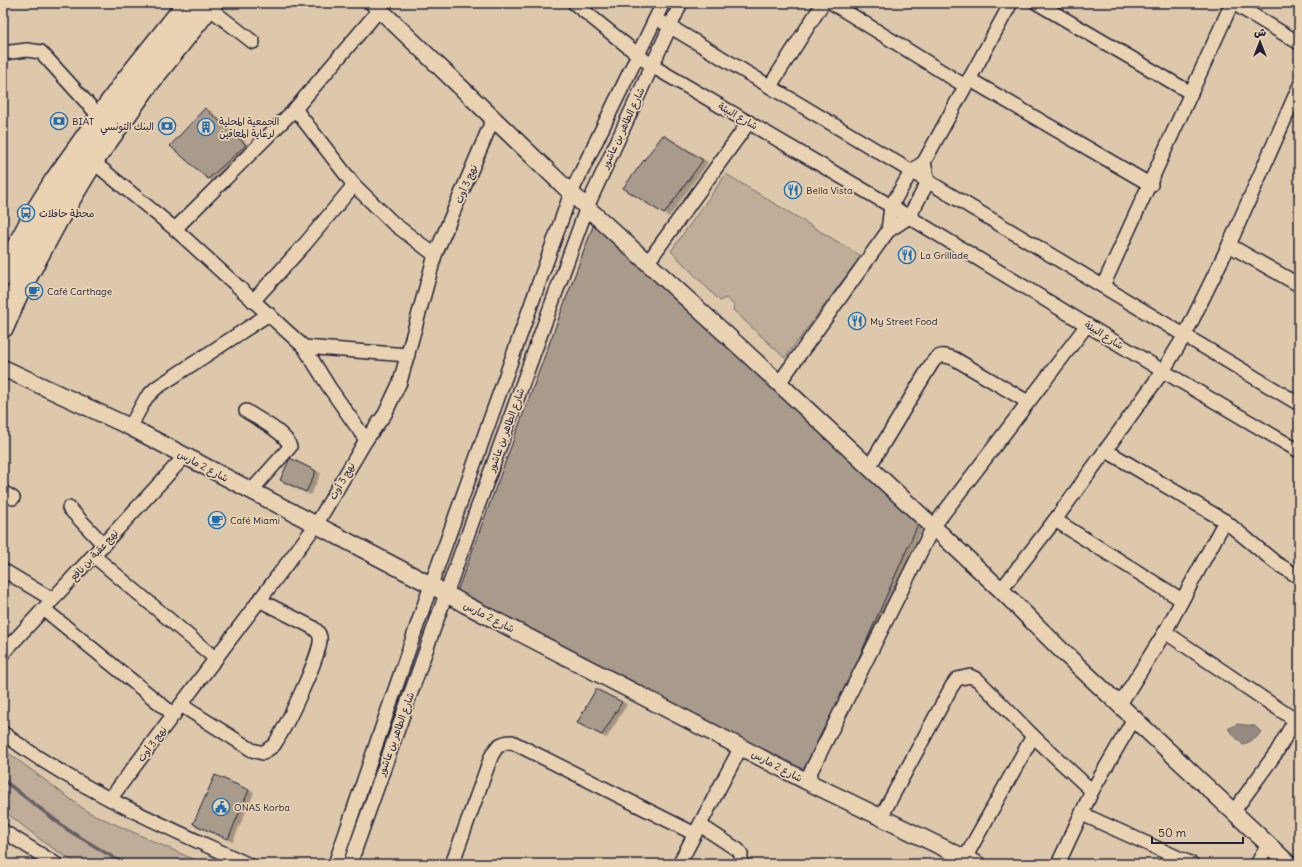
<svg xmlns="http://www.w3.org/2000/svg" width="1302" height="867" font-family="Delius,'Playpen Sans Arabic',sans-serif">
  <defs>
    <filter id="shadow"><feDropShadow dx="4.5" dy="2.5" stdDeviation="0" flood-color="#0004"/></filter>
  </defs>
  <rect width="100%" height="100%" fill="#dec8ac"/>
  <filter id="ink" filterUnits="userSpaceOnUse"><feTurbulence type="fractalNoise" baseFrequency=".025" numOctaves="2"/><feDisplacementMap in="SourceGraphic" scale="8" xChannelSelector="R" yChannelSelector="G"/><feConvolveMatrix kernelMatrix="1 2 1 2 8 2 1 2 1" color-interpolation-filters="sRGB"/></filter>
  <g filter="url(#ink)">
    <!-- green -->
    <g fill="#bfad99" stroke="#70686a">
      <path d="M726,174L861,256L785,358L733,310L734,305L726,298L720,301L671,251Z"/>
      <path d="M3,749L88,812L204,864H78L46,844L3,810Z"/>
    </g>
    <!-- water -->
    <path fill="#968981" stroke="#686065" d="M1237,724L1255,726L1261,732L1256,738L1243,745L1228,729Z"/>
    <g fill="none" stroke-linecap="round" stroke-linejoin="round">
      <!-- stream -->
      <path stroke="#686065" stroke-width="3.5" d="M3,780L68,830L124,864"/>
    </g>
    <!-- building -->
    <g fill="#a99b8c" stroke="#22223b" filter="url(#shadow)">
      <path d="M205,108L246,145L208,179L170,146Z"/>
      <path d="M663,135L703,160L664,214L623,188Z"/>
      <path d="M595,221L919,522L805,780L455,597Z"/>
      <path d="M290,458L316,471L306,492L280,480Z"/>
      <path d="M596,689L622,702L602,735L577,723Z"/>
      <path d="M215,775L249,790L228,839L193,824Z"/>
    </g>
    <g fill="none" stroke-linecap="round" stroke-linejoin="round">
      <defs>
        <g id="minor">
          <path d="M574,3L652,66L891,206L1163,371L1299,451"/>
          <path d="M832,3L965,86"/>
          <path d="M1037,3L1191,93"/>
          <path d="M1233,3L1299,43"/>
          <path d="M208,7L253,42"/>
          <path d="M664,23L1299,404"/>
          <path d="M3,53L27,50L41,52L100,117"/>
          <path d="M969,79L1151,185"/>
          <path d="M770,86L823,3"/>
          <path d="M295,109L354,185L393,223L435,255"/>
          <path d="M92,161L175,229L304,347L329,387L366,440"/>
          <path d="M175,229L295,109L380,9"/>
          <path d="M888,231L891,206L911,172L924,162L1011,3"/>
          <path d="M1229,245L1299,285"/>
          <path d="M648,262L749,122"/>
          <path d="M1103,286L1232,3"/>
          <path d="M253,301L305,244L354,185"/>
          <path d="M304,347L408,355"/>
          <path d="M779,383L888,231L909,217L928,182L924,162"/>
          <path d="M246,411C258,419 287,433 290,447L251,491"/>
          <path d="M130,427L146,398L156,388L269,314"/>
          <path d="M1105,450L1225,521L1165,632L1120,704"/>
          <path d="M869,467L932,363C939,353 945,355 955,359L1028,402"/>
          <path d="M3,492L13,498"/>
          <path d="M69,508L104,545"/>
          <path d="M1055,520L1182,600"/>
          <path d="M1225,521L1276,563L1299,577"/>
          <path d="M94,556L216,659"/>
          <path d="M3,570L53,600"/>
          <path d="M1001,590L1055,520L1163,371L1185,335L1229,245L1299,87"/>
          <path d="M45,610L174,715"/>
          <path d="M1165,632L1295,720"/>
          <path d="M3,653L185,456"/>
          <path d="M181,705L252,750L263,753L274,745C284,730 323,652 320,637C319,632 316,630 312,627L259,600"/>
          <path d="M3,733C77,789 163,825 247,864"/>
          <path d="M806,781L933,527L1087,325"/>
          <path d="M110,799L316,525L366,440L385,414L400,382L435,255L493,119"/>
          <path d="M1234,811L1276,753L1299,713"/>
          <path d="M1082,814L1192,864"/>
          <path d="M881,817L952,686L957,679L970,676L978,680L1033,736L1092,791"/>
          <path d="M700,825L738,850L741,854V864"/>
          <path d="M3,831L56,864"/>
          <path d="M965,858L1033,736"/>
          <path d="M335,864L431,585L571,193L663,3"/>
          <path d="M350,864L446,594L587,207L681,3"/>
          <path d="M452,864L491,757C496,747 500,742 512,742L695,834"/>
          <path d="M679,864L741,747"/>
          <path d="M1058,864L1092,791L1135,717"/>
          <path d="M1257,864L1268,845"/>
        </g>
        <g id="tertiary">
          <path d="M373,3L571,193L740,347L1001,590L1060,649L1289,864"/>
          <path d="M3,368L130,427L431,585L466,605L806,781L977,864"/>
        </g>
        <g id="trunk">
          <path d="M3,275L37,211L55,182L126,82L189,3"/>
          <path d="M3,326L17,293L57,219L92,161L146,85L211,3"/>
        </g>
      </defs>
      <!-- minor casing -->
      <use href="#minor" stroke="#22223b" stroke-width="16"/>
      <!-- tertiary casing -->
      <use href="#tertiary" stroke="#22223b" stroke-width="19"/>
      <!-- trunk casing -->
      <use href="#trunk" stroke="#22223b" stroke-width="25"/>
      <!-- minor -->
      <use href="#minor" stroke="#ead3b3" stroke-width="13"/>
      <!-- tertiary -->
      <use href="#tertiary" stroke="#ead3b3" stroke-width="16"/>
      <!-- trunk -->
      <use href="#trunk" stroke="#ead3b3" stroke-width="22"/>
    </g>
  </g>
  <!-- icons -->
  <defs>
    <symbol id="bank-ring" viewBox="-11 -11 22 22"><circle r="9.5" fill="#ead3b3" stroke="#1f6fb2" stroke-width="1.5"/><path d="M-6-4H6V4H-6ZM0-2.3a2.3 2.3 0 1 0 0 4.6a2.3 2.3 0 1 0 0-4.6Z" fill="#1f6fb2"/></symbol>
    <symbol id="building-ring" viewBox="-11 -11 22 22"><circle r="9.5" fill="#ead3b3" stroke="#1f6fb2" stroke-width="1.5"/><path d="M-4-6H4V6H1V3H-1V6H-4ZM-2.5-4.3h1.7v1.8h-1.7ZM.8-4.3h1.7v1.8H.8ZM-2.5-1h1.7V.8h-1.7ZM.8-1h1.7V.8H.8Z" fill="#1f6fb2"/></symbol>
    <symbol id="restaurant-ring" viewBox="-11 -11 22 22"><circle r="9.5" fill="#ead3b3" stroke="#1f6fb2" stroke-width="1.5"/><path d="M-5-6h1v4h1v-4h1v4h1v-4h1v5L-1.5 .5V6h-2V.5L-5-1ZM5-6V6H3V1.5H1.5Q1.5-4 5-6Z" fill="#1f6fb2"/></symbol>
    <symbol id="bus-ring" viewBox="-11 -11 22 22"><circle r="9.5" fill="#ead3b3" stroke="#1f6fb2" stroke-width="1.5"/><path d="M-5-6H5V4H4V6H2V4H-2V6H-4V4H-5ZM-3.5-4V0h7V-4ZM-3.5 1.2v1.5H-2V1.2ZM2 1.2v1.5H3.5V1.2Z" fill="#1f6fb2"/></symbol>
    <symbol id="cafe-ring" viewBox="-11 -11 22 22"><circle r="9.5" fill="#ead3b3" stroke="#1f6fb2" stroke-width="1.5"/><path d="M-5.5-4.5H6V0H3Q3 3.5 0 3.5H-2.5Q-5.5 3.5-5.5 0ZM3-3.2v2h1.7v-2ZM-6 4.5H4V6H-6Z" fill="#1f6fb2"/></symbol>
    <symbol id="civic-ring" viewBox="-11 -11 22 22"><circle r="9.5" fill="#ead3b3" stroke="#1f6fb2" stroke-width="1.5"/><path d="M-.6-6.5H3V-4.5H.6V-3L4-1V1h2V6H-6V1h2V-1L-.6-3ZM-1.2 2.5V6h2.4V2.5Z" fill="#1f6fb2"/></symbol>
  </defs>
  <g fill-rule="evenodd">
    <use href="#bank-ring" x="49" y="111" width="20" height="20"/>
    <use href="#bank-ring" x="157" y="116" width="20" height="20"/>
    <use href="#building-ring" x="196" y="117" width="20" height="20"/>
    <use href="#restaurant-ring" x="783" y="180" width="20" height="20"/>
    <use href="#bus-ring" x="16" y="203" width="20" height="20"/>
    <use href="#restaurant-ring" x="897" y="245" width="20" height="20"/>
    <use href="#cafe-ring" x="24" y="281" width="20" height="20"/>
    <use href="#restaurant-ring" x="847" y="311" width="20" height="20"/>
    <use href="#cafe-ring" x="207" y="510" width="20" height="20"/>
    <use href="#civic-ring" x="211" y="797" width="20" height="20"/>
  </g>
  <g text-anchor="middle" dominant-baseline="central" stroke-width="3.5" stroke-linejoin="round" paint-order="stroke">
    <!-- street labels -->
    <g font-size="10" fill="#22223b" stroke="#ead3b3">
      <text transform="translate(738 116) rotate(30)">شارع البيئة</text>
      <text transform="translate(623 128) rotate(-65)">شارع الطاهر بن عاشور</text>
      <text transform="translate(466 184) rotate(-67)">نهج 3 أوت</text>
      <text transform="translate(1104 335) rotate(32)">شارع البيئة</text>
      <text transform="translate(506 430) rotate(-70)">شارع الطاهر بن عاشور</text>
      <text transform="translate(203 466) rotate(28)">شارع 2 مارس</text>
      <text transform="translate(342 481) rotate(-60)">نهج 3 أوت</text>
      <text transform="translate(94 555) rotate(-47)">نهج عقبة بن نافع</text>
      <text transform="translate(489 617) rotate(27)">شارع 2 مارس</text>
      <text transform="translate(396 734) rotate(-70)">شارع الطاهر بن عاشور</text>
      <text transform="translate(152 744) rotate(-53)">نهج 3 أوت</text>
      <text transform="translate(777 766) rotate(28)">شارع 2 مارس</text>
    </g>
    <!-- poi labels -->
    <g font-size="10" fill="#22223b" stroke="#ead3b3" text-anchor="start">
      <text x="72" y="121">BIAT</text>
      <text x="219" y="121">الجمعية المحلية<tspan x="219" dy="12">لرعاية المعاقين</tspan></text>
      <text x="154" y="126" text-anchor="end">البنك التونسي</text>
      <text x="806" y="190">Bella Vista</text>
      <text x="39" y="213">محطة حافلات</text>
      <text x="920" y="255">La Grillade</text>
      <text x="47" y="291">Café Carthage</text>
      <text x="870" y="321">My Street Food</text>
      <text x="230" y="520">Café Miami</text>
      <text x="234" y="807">ONAS Korba</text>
    </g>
  </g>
  <!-- margin -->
  <rect width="1302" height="867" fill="none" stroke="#ead3b3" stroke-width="16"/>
  <rect x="8" y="8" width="1286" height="851" fill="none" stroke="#22223b" stroke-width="1.5" filter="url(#ink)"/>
  <!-- north arrow -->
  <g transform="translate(1260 42)" stroke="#ead3b3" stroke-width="3" paint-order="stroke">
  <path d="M0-3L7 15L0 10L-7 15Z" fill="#22223b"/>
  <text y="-6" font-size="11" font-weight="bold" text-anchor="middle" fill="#22223b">ش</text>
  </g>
  <!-- scale -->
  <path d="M1152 837v6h91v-6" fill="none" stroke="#22223b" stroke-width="2"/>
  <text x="1158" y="837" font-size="12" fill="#22223b" stroke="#ead3b3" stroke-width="3" paint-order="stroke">50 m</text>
</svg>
